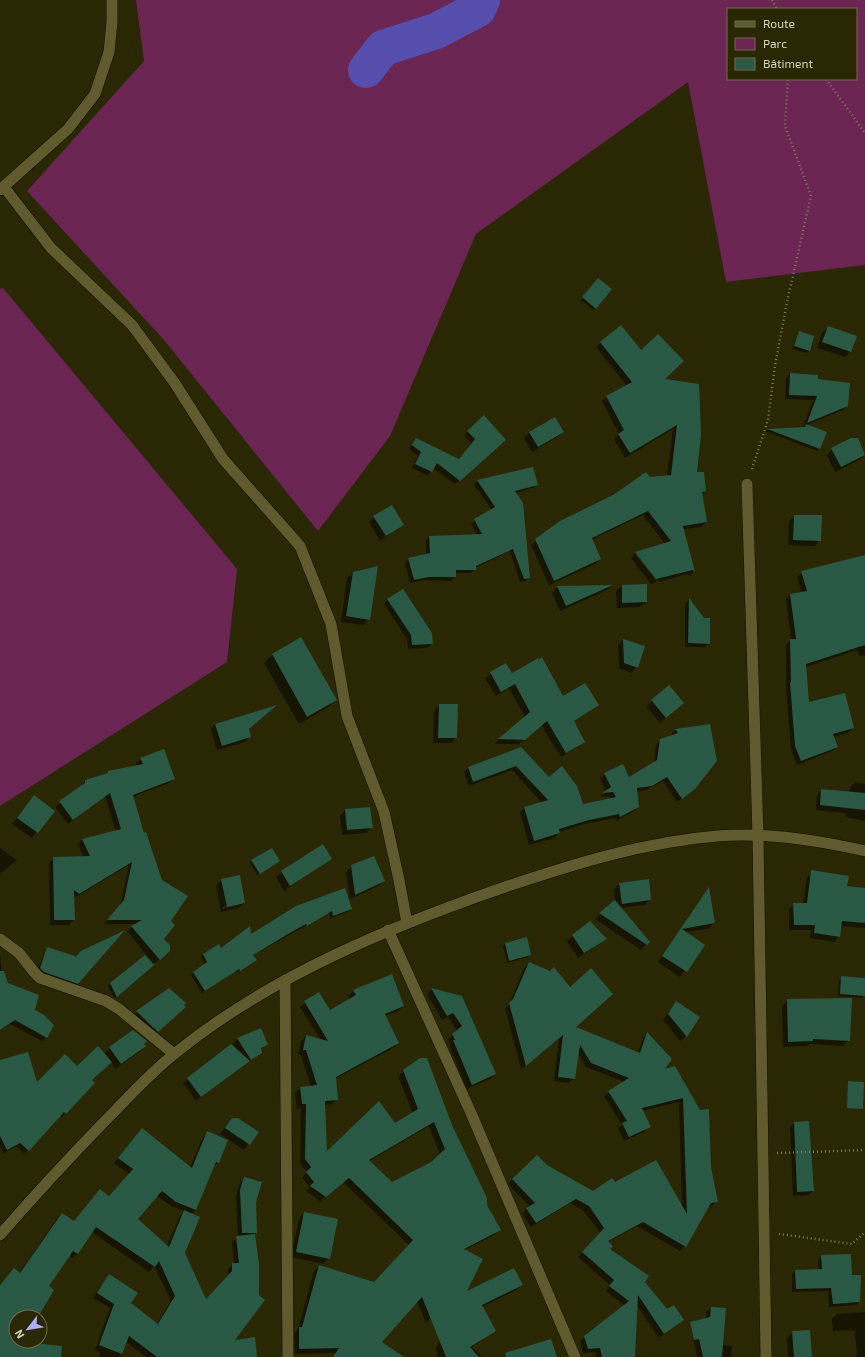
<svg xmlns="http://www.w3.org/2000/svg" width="865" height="1357" font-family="'Exo 2',sans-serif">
  <rect width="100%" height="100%" fill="#2a2704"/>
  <!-- green -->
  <g fill="#6a2553" fill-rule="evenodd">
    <path d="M136,0H865V265L726,282L688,82L476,234L390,436L318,531L164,340L27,191L144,61ZM728,9H856V79H728Z"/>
    <path d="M3,288L237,569L227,662L0,806V289Z"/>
  </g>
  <!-- shadow -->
  <g fill="#0007" fill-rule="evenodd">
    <path d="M595,282L596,308L593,310L581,300Z"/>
    <path d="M828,327L856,337L850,352L845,357L817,348L822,333Z"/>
    <path d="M799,332L809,351L807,353L792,349Z"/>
    <path d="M601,342L663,380L696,473L705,491L701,494L706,522L701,527L683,529L694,572L689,576L688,574L659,582L638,554H635L657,582L651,584L631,558L635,553L665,544L643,515L591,540L600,559L595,564L549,585L531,545L561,522L649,478L667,477L673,429L625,458L614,439L619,434L602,401L607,397L627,386L596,347Z"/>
    <path d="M790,374L817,380L847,406L843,410L806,425L819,448L817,451L765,431L767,430L803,428L813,400L785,399L786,378Z"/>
    <path d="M484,416L501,443L455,484L433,468L428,476L412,468L418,456L409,449L417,440L459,460L471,443L464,435Z"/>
    <path d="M530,432H563L557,437L532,452L524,438Z"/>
    <path d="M856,437L865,455L859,460L835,472L827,455L832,449Z"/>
    <path d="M478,481L536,485L533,488L515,493L529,577L525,581L520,582L510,551L475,568L471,573H455V577L451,581L424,580L410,583L405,563L408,559L426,554V540L429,537L477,535L471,524L492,510L474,485Z"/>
    <path d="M794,516L820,540L815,546L788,545L789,521Z"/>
    <path d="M374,517L403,525L380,541L369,522Z"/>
    <path d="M865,556V655L859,656L857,650L806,667L808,703L853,728L848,733L833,737L837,747L832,751L797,765L791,750L786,688V645L791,640L786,599L790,595L802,593L797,577L802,572Z"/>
    <path d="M353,573L369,619L363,625L341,622L347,578Z"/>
    <path d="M646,585V602L640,607L617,608L616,591L622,586Z"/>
    <path d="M611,586L607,590L560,611L552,593L557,587Z"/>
    <path d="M388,600L432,644L427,648L408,649L407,639L384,604Z"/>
    <path d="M689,600L704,619L709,643L705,647H685V603Z"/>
    <path d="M301,639L335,700L327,708L299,724L264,663L272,655Z"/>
    <path d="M623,640L637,667L631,673L619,668L618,645Z"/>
    <path d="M537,662L562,698L597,705L573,722L584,742L561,757L541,725L519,744H494L525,717L509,688L496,696L485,678L505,664L511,675Z"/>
    <path d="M652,701L683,703L660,723L647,707Z"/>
    <path d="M439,705L456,738L451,743H433L434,711Z"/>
    <path d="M215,724L248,729L250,737L245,742L217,750L211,729Z"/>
    <path d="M709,725L695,789L677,802L663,781L646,790L636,792L638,807L634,811L616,821L615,818L584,824L559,832L555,838L529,845L520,812L524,808L542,803L512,770L469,786L464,772L468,768L520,748L548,778L582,805L610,799L609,796L600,797L606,792L600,779L605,774L629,778L654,764L656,745L661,740L672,736L671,734L675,730Z"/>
    <path d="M141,759L174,778L169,783L132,797L170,921L162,939L163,956L154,964L127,931L136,924H104L120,906L129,865L74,898V920L69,925H50L49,863L54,858H84L78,844L83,839L116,832L105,796L68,824L55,807L81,787L85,781L105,775L109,772L137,766L136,763Z"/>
    <path d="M855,782L865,784V821L845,817L846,813L816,810L817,795L822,790L849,793L850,787Z"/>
    <path d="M34,797L53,811L32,838L12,824Z"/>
    <path d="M345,810L372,827L366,833L342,835L340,816Z"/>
    <path d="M0,848L17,860L0,874Z"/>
    <path d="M331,858L284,891L276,877L282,872Z"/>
    <path d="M252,861H279L257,875L250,863Z"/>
    <path d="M352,866L384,881L378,886L350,899L346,872Z"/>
    <path d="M812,872L846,887L865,889V928L840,926L839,936L834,942L810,938L811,930H789V909L794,904H803L807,877Z"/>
    <path d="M222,880L244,903L239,908L221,912L216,885ZM239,903V905L222,909V907Z"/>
    <path d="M619,884L650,899L645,905L621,908L648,942L641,950L595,919L615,901L614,890Z"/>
    <path d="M708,889L714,923L708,929L685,932L704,945L680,977L658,962Z"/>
    <path d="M344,890L351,909L349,911L331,918L329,913L253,955V962L237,973L236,970L202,993L191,975L205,965L201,957L218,945L221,950Z"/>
    <path d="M589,922L605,939L578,958L567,941Z"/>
    <path d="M120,932L74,987L37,972L43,955L46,952L75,960L78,956L76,955Z"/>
    <path d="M505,944L530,955L528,957L507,963L503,946Z"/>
    <path d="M0,954L3,982L34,1010L46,1037L42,1041L10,1024L0,1030Z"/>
    <path d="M529,963L574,1028L638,1053L643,1038L647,1033L663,1071L675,1067L710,1167L717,1201L712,1206L708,1207L685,1246L680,1251L637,1226L608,1242L609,1249L643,1282L667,1310L683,1320L659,1338L636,1304L634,1356L651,1357H596L595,1352L583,1353L580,1341L625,1306L606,1291L610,1285L578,1257L600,1233L584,1211L570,1203L531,1227L522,1213L530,1207L508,1184L537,1156L547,1166L593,1192L615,1184L682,1208L679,1102L642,1111L649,1126L645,1131L624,1141L618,1128L622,1125L604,1096L624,1082L586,1067L578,1053L574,1078L569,1083L554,1081L559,1038L521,1069L505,1008L509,1005L524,968Z"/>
    <path d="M150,968L114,998L108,986L111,983Z"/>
    <path d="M392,976L403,1006L398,1011L385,1016L398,1043L393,1048L335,1079L337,1099L332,1104L324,1105L326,1153L395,1124L413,1114L398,1076L420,1059L499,1230L494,1235L464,1250L465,1293L522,1285L516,1290L482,1307L495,1330L472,1347L482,1357H435L438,1355L436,1348L450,1320L435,1312L426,1323L417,1301L380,1342L401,1357H333L336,1353L295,1354L294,1333L298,1329L314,1271L320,1266L374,1283L409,1245L343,1182L320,1201L306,1191L310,1187L302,1178L307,1172L300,1164L301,1108L297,1109L295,1093L300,1088L311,1087L301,1055L298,1054L301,1041L306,1036L320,1039L300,1007L319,994L329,1011L351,1000L348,996L353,991ZM429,1126L440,1155L431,1162L392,1183L369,1161Z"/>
    <path d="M841,978L864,995L862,998L838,996L839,980Z"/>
    <path d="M432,989L461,997L495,1074L490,1079L467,1089L449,1046L450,1045L448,1039L457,1031L448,1017L442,1020L427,994Z"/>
    <path d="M788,1000L849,1040L843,1046L809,1044L807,1046L783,1047L782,1006Z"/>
    <path d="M676,1002L699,1017L681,1042L663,1020Z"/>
    <path d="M183,1005L182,1010L155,1034L135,1014L137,1012Z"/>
    <path d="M260,1029L267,1044L260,1050L261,1052L196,1101L183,1083L188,1079L236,1049L233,1044L237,1039Z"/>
    <path d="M143,1044L144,1046L139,1052L115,1069L111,1062L91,1081L94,1084L62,1117L60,1115L25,1154L16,1146L4,1153L0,1146V1095L36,1084L77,1067L104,1054L110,1048Z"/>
    <path d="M232,1119L257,1132L244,1150L220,1134Z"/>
    <path d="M794,1123L813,1191L809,1195L793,1196L790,1127Z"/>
    <path d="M208,1132L218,1163L213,1167L196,1209L191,1214L184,1253L205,1301L228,1277V1269L234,1264L232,1242L238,1237L236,1196L240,1183L245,1178L255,1202L256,1232L254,1234L233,1341L256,1357H146L126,1342L120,1357H99L100,1352L95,1350L110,1308L93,1298L109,1276L130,1303L157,1324L171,1301L154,1266L149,1272L92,1232L77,1254L72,1258L69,1256L47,1287L37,1317H16V1341H21L20,1343L43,1357H0V1285L14,1269L19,1273L57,1219L62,1214L73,1222L109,1197L129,1174L114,1163L138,1134L190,1167L203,1137ZM157,1196L171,1206L184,1211L180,1216L167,1246L136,1219Z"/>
    <path d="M304,1213L329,1258L324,1264L291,1257L299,1219Z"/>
    <path d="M822,1256L851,1276L859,1302L856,1305L829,1307L828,1291L792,1292V1274L795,1271L819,1270L818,1260Z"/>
    <path d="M711,1308L722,1345L732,1346L731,1357H697L691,1326L695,1321L706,1319V1312Z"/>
    <path d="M865,1312V1357H857L855,1330L833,1331L832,1319L837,1314Z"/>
    <path d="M793,1332L811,1357H788L787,1338Z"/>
  </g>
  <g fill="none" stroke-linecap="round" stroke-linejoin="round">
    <!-- river -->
    <path stroke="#554eac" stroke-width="36" d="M366,70L383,48L436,31L478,9L482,0"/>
  </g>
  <!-- building -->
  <g fill="#295944" fill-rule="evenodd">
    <path d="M598,278L612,289L596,309L582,297Z"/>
    <path d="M621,325L641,350L658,334L684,361L665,379L699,384L701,435L697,472H704L706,491L702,492L707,522L683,526L695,572L693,570L656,579L635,552L671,541L648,511L592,538L601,559L554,581L535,539L560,521L613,495L646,472L650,477L671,475L677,425L630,453L618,434L624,430L606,396L632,382L600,342Z"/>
    <path d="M828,326L857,336L851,352L822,342Z"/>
    <path d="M799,331L814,336L810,351L794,346Z"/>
    <path d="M790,373L818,375V379L850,383L848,406L807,423L817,396L789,395Z"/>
    <path d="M484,415L506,440L460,481L437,463L432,472L415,464L421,452L412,445L416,438L459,459L475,439L467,431Z"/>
    <path d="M555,417L564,432L538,447L529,432Z"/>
    <path d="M806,424L827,432L820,449L767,429L805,427Z"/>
    <path d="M851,438H858L865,455L841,467L831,448Z"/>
    <path d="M533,467L538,485L515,491L523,503L530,578L524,579L513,549L476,566V570H456V577H429L414,580L408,558L430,553L429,536L482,534L474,519L495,507L477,480Z"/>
    <path d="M392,505L404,525L386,536L373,516Z"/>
    <path d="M794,515H822L821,541L793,540Z"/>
    <path d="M865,555V645L806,664L809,702L845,693L854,728L833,734L838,747L801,761L795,746L790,682H791L790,639H796L790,594L807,591L801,571Z"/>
    <path d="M378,566L370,620L346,616L353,572Z"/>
    <path d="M647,584V602L622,603V585Z"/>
    <path d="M613,585L566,606L557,586Z"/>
    <path d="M403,589L432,633L433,644L412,645L411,635L387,599Z"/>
    <path d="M689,598L704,618H710V644L688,643Z"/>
    <path d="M301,637L337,700L307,717L272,654Z"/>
    <path d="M623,639L645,646L638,668L624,663Z"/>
    <path d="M542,657L563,696L585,683L599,705L574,721L585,742L566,753L547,721L525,740L498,739L530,712L515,684L501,692L490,672L506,663L512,673L538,658V660Z"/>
    <path d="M669,685L684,703L666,718L651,700Z"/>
    <path d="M439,704H458L457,738H438Z"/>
    <path d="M277,705L249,729L251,737L222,746L215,724Z"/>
    <path d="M710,724L717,761L695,789L682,799L667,777L652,786L637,788L639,807L620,817L619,814L589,820L559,829L560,833L534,841L524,807L548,800L516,766L473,782L468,767L521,747L549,777L562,766L577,786L583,804L616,797L613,792L602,793L611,787L604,773L623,764L629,777L657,760L660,739L678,733L675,729Z"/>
    <path d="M164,749L175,779L133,795L144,833L146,832L162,880L188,896L171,921L175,925L164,939L170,945V951L160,960L131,926L142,920H107L124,900L132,862L79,894L74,890L75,920H54L53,857L90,856L82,839L121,829L110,793L73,820L59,801L85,783V780L108,773V771L143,764L140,758Z"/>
    <path d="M821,789L865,793V810L820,805Z"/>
    <path d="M34,795L55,811L38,833L17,818Z"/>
    <path d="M370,807L373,828L347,830L345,809Z"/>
    <path d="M323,844L332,859L290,886L281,871Z"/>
    <path d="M272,848L280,861L260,874L251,860Z"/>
    <path d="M374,856L385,881L355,895L351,865Z"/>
    <path d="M811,870L849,876L847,886L865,888V923L842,921L840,937L814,933L815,925H794L793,903H807Z"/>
    <path d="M240,875L245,903L227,907L221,879Z"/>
    <path d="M649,879L651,900L622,904L619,883Z"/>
    <path d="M709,887L715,923L682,929L705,945L687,972L662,956Z"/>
    <path d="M345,888L352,909L333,916L332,911L307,926L306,924L288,934L253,955L257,960L240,971L239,969L205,991L193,972L207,962L203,954L219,944L221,948L250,926L251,934L296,906Z"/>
    <path d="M615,900L650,942L647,945L599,913Z"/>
    <path d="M590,921L607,939L584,953L572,935Z"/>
    <path d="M125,930L78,984L44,972L40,968L47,947L75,956V957L81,951Z"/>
    <path d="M527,937L531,955L509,961L505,943Z"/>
    <path d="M145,955L154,965L117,997L110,983Z"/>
    <path d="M529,962L550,971L554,967L570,987L591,968L613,994L576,1027L640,1053L647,1032L672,1059L665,1069L675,1066L700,1110L709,1109L711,1167L718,1202L711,1203L686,1247L643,1222L608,1241L613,1246L610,1249L649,1276L645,1282L667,1309L674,1305L684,1320L664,1334L638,1295L635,1357H602L600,1348L588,1349L584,1336L629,1301L609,1286L614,1280L582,1252L604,1228L589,1206L576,1199L536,1223L526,1208L535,1203L512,1179L537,1155L547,1165L593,1191L612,1178L615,1182L656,1160L687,1214L683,1098L642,1108L651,1127L629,1137L622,1123L627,1121L608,1091L629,1078L591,1063L580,1045L575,1079L558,1077L563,1035L526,1066L509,1003L513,999Z"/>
    <path d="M0,971H4L8,983L39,995L35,1010L44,1015L54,1025L47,1038L15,1020L0,1030Z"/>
    <path d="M392,974L404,1006L385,1014L399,1043L336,1077L338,1100L325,1101L327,1151L379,1101L395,1123L418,1109L403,1070L420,1058H427L452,1125L487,1198V1205L501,1230L464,1249L483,1259L467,1291L514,1268L523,1285L482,1305L496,1331L470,1347L479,1357H446L422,1297L382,1342L404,1357H333L339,1348L299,1349V1327H302L319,1265L374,1282L413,1240L349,1178L326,1197L310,1186L314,1182L306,1172L311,1167L305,1159L306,1104H302L300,1087L317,1085L306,1050H303L306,1035L328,1041L304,1001L319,992L330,1010L356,995L353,990ZM434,1122L445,1149L431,1162L392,1182L369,1160Z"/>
    <path d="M841,976L865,978V996L840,994Z"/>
    <path d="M169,988L186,1003L184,1005L186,1007L158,1032L136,1011Z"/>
    <path d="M431,988L462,996L496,1074L472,1085L453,1040H455L452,1034L462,1026L453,1013L447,1016Z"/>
    <path d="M852,998L850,1041L813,1039V1041L788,1042L787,999Z"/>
    <path d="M676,1001L700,1017L687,1037L668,1014Z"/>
    <path d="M261,1028L268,1045L261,1048L262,1053L251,1060L237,1038Z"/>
    <path d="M133,1030L147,1041L144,1044L146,1046L121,1064L109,1047Z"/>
    <path d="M231,1044L250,1061L201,1097L187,1078Z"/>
    <path d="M98,1046L112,1062L92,1080L95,1083L66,1114L64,1112L29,1151L20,1143L7,1150L0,1136V1060L28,1052L37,1082L65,1054L77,1066Z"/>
    <path d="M848,1081L864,1082L863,1109L847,1108Z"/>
    <path d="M232,1118H238L259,1132L250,1145L225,1128Z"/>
    <path d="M809,1121L814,1191L797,1192L794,1122Z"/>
    <path d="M142,1128L192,1168L207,1131L228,1140L219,1163L216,1162L196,1210L176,1202L162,1191L138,1219L169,1247L184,1210L200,1217L185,1253L206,1299L232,1271V1263H239L236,1236L255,1234L259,1264V1295L265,1300L235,1340L255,1337L257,1357H157L129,1336L122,1354L99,1345L114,1304L97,1293L109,1274L138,1293L131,1303L158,1324L175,1296L159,1261L155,1267L96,1227L78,1254L73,1251L49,1286L54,1290L38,1317H16V1341L62,1346L61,1357H0V1285L14,1268L20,1273L62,1213L74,1221L100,1189L109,1196L133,1169L118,1158Z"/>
    <path d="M244,1177L262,1182L256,1202L257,1233H242L240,1190Z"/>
    <path d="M304,1212L338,1219L330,1259L296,1252Z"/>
    <path d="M851,1254L852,1275H861L860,1302L833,1304L831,1288L796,1289L795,1270L822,1269L821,1255Z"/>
    <path d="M711,1307L726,1308L722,1357H703L699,1339L694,1340L690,1322L710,1317Z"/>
    <path d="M810,1330L812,1357H794L792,1331Z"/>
    <path d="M551,1339L557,1357H506L505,1353Z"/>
  </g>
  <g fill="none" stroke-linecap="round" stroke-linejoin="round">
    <defs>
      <g id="minor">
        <path d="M4,187L51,248L132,325L174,382L223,459L300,546L331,624L347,716L384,812L399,880L407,923"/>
        <path d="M0,190L68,129L95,94L109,52L112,22V0"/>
        <path d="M747,484L758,835L766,1357"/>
        <path d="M388,930L471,1113L575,1357"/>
        <path d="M0,939L19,953L34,972L40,978L106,1001L119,1009L174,1054"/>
        <path d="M285,980L288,1357"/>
      </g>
      <path id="tertiary" d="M0,1235C34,1196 69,1158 105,1121C127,1099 148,1075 173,1055C268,977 389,927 505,887C574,864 644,842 717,836C767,832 817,840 865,851"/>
    </defs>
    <!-- minor casing -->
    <use href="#minor" stroke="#120f00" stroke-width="12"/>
    <!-- tertiary casing -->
    <use href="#tertiary" stroke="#120f00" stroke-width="12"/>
    <!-- path -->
    <g stroke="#7e7b5d" stroke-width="2.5" stroke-dasharray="1 3" stroke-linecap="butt">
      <path d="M772,0L777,9"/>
      <path d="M826,79L865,133"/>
      <path d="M752,469L768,420L775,365L787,302L811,196L785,126L788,79"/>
      <path d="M777,1153L865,1150"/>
      <path d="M779,1234L852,1244L865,1232"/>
    </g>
    <!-- minor -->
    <use href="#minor" stroke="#605b2e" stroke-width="11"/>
    <!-- tertiary -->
    <use href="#tertiary" stroke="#605b2e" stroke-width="11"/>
  </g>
  <!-- legend -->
  <rect x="727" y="8" width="130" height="72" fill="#2a2704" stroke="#6f6c4e"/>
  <rect x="735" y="21" width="20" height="6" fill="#605b2e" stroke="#6f6c4e"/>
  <text x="763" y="28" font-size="12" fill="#d6d4bc">Route</text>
  <rect x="735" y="38" width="20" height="12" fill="#6a2553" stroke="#6f6c4e"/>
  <text x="763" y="48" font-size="12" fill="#d6d4bc">Parc</text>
  <rect x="735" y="58" width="20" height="12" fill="#295944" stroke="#6f6c4e"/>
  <text x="763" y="68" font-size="12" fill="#d6d4bc">Bâtiment</text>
  <!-- north arrow -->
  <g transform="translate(28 1329) rotate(239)"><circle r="19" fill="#2a2704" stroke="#6f6c4e"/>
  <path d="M0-3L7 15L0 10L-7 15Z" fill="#adaefb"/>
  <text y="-6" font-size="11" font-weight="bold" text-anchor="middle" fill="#d6d4bc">N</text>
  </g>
</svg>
